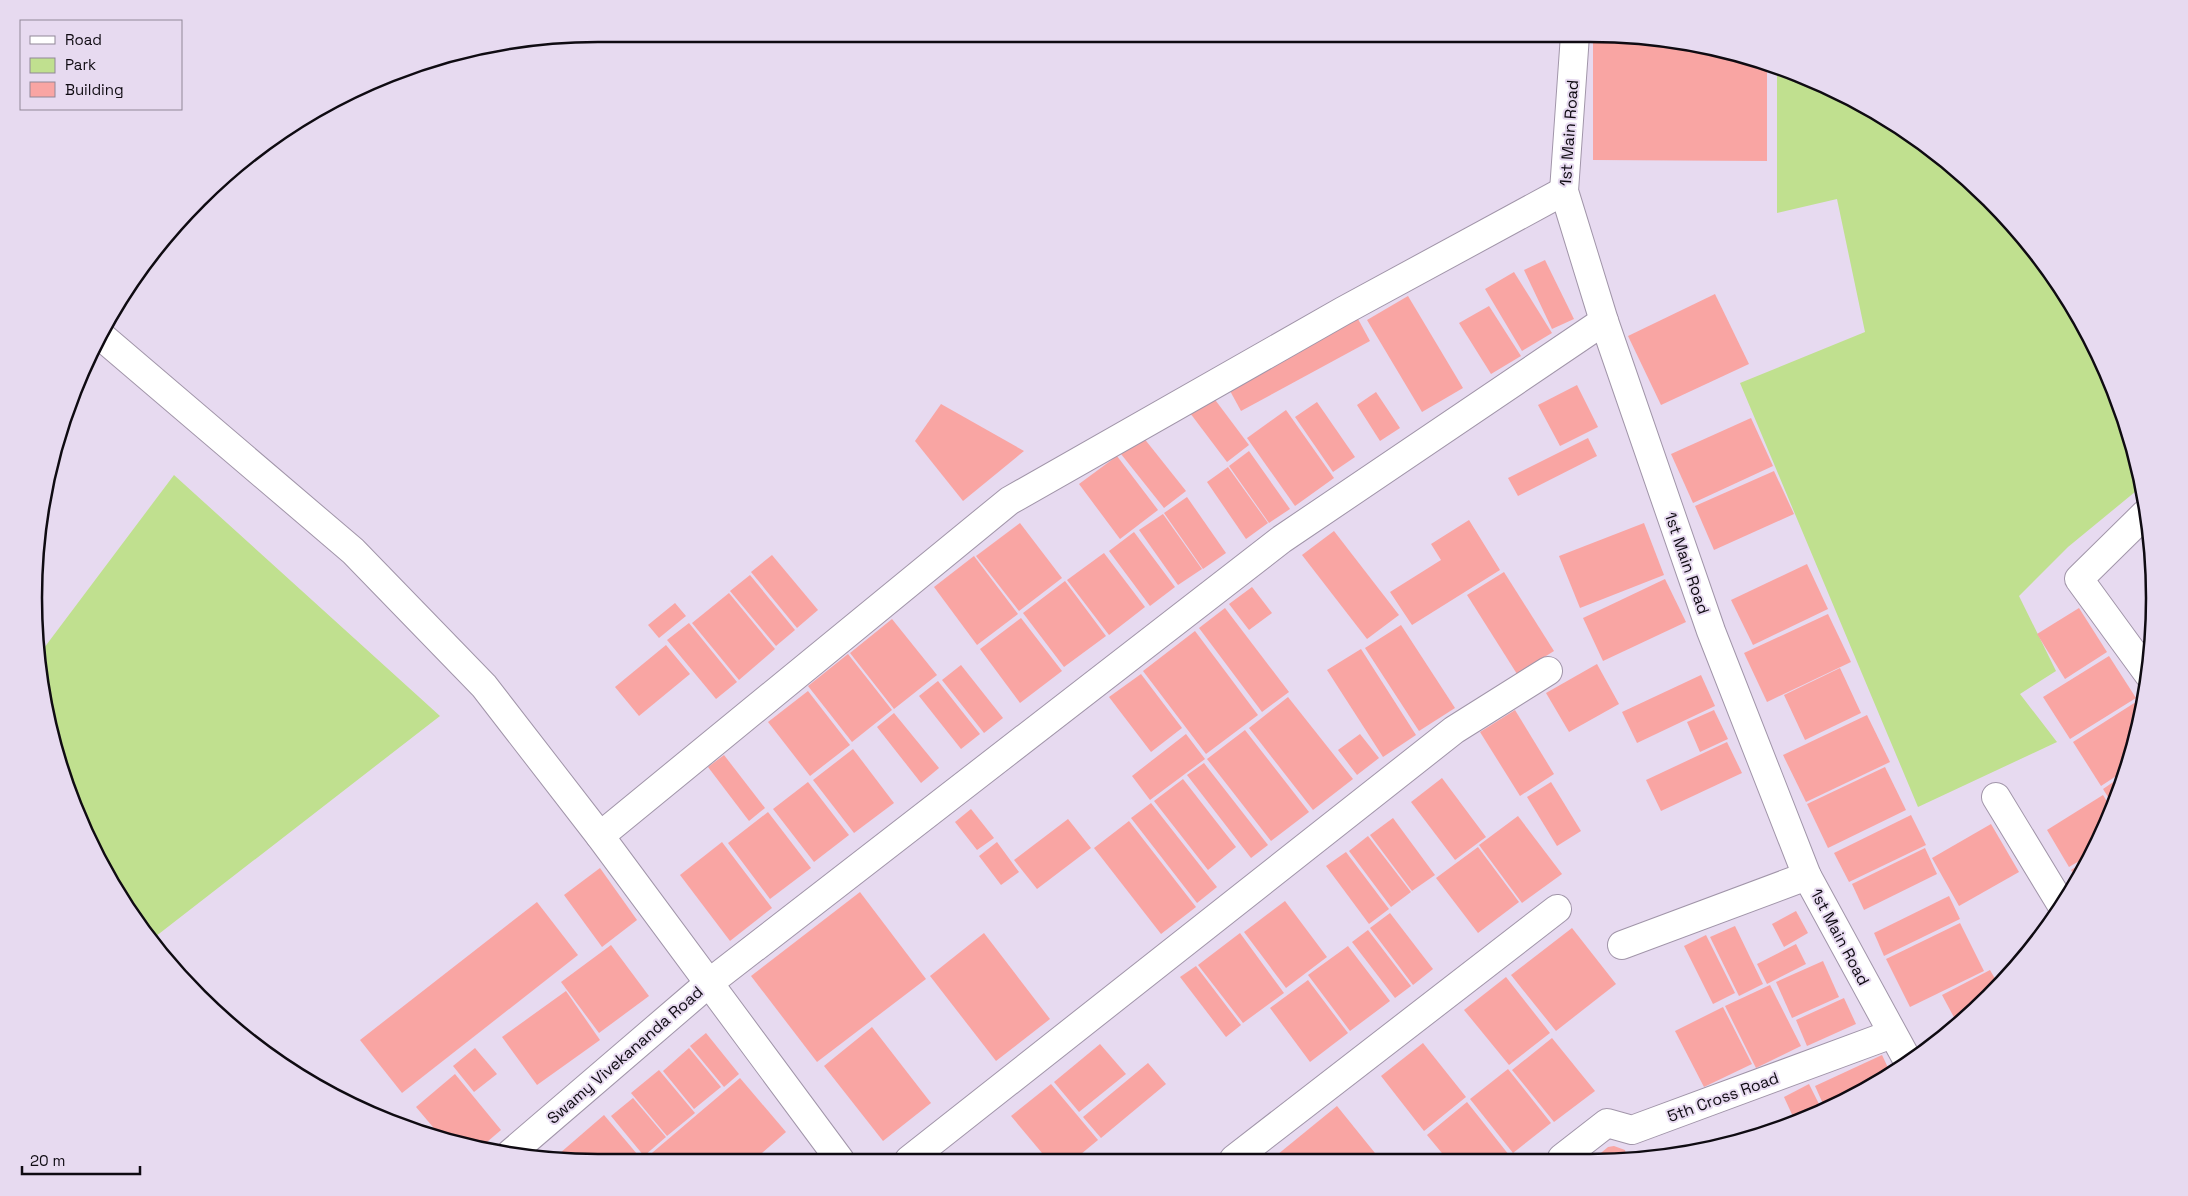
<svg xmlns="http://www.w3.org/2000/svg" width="2188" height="1196" font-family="'Space Grotesk',sans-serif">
  <rect width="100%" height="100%" fill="#e7daf0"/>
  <!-- green -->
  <g fill="#c0e08f">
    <path d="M1777,70L1872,109L1962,174L2037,254L2096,348L2135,452L2141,487L2068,547L2019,596L2056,671L2020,694L2057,742L1918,807L1740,383L1865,332L1837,199L1777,213Z"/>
    <path d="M174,475L440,716L151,940C111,889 66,805 53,742C46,714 43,684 38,656Z"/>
  </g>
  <!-- building -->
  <g fill="#f9a5a3">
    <path d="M1593,35H1627L1736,53L1767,66V161L1593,160Z"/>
    <path d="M1545,260L1574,319L1552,329L1524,270Z"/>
    <path d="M1514,272L1552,333L1522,351L1485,289Z"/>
    <path d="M1715,294L1749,364L1661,405L1628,336Z"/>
    <path d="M1408,296L1463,388L1422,412L1367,320Z"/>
    <path d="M1489,306L1521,356L1491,374L1459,323Z"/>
    <path d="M1358,319L1370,341L1241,411L1229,389Z"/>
    <path d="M1577,385L1598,427L1560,446L1538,405Z"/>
    <path d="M1376,392L1400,428L1380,441L1357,405Z"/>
    <path d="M1210,393L1249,445L1227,462L1187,409Z"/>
    <path d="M1317,402L1355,457L1333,472L1295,417Z"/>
    <path d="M941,404L1024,451L963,501L915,441Z"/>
    <path d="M1286,410L1334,478L1295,506L1247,438Z"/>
    <path d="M1751,418L1773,466L1693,503L1671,454Z"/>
    <path d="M1143,437L1186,491L1164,508L1121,454Z"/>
    <path d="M1588,438L1597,456L1518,496L1508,478Z"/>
    <path d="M1249,451L1290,509L1269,523L1229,466Z"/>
    <path d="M1117,456L1158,510L1120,539L1079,484Z"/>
    <path d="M1228,467L1268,523L1246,539L1207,482Z"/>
    <path d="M1774,471L1794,514L1714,550L1695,506Z"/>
    <path d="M1187,497L1226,553L1203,569L1164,513Z"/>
    <path d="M1163,514L1202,569L1178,585L1139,530Z"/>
    <path d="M1469,520L1500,570L1412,625L1390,592L1441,560L1431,544Z"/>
    <path d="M1020,523L1062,578L1019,611L976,556Z"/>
    <path d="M1644,523L1664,575L1580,608L1559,556Z"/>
    <path d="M1334,531L1399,615L1367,639L1302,555Z"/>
    <path d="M1134,532L1175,587L1150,606L1109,551Z"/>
    <path d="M1104,553L1145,607L1109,635L1067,580Z"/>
    <path d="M772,555L818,610L797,628L751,572Z"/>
    <path d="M974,556L1018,614L977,645L934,587Z"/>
    <path d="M1807,564L1828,609L1753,645L1731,600Z"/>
    <path d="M1504,572L1554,651L1517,674L1467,595Z"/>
    <path d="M750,575L795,630L776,646L730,591Z"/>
    <path d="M1665,579L1686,622L1603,661L1583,618Z"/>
    <path d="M1065,581L1106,636L1064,667L1023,613Z"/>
    <path d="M1252,587L1272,613L1249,630L1229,604Z"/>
    <path d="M729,593L775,649L739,680L692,623Z"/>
    <path d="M675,603L686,616L659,638L648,625Z"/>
    <path d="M1225,608L1289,692L1262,712L1199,628Z"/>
    <path d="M2079,608L2107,652L2065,679L2037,634Z"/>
    <path d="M1828,614L1851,662L1767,702L1744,653Z"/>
    <path d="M1021,618L1062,671L1020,703L980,649Z"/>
    <path d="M892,619L937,675L894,709L850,653Z"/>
    <path d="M689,623L737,682L716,699L667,640Z"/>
    <path d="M1401,625L1455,708L1419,731L1365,648Z"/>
    <path d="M1195,631L1258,715L1206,754L1143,671Z"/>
    <path d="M666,645L690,674L639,716L615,687Z"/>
    <path d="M1361,649L1416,735L1383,757L1327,670Z"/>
    <path d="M848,654L892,710L852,742L808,686Z"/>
    <path d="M2109,656L2136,698L2070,739L2043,697Z"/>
    <path d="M1597,664L1619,704L1569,732L1546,693Z"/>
    <path d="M961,665L1003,718L984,733L942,680Z"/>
    <path d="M1840,668L1861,713L1805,740L1784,695Z"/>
    <path d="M1141,674L1182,728L1151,752L1109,697Z"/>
    <path d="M1701,675L1715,706L1637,743L1622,712Z"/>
    <path d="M938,681L980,734L961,749L919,696Z"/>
    <path d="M808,691L850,745L810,776L768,722Z"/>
    <path d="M1288,697L1353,779L1313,810L1249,728Z"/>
    <path d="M2139,700L2142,705L2127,769L2101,786L2073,742Z"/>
    <path d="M1515,710L1554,774L1520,796L1480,732Z"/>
    <path d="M1714,710L1728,739L1700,752L1687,722Z"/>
    <path d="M894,713L939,768L921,783L877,727Z"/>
    <path d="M1867,715L1890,762L1806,802L1783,755Z"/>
    <path d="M1245,730L1309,812L1271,841L1207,759Z"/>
    <path d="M1186,734L1205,759L1150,800L1132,776Z"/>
    <path d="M1360,734L1379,758L1357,775L1338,750Z"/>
    <path d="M1727,742L1742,773L1661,811L1646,780Z"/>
    <path d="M853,749L894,803L854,833L813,780Z"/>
    <path d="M724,755L765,808L749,821L708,767Z"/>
    <path d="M1204,763L1268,845L1251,858L1187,775Z"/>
    <path d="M1885,767L1906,810L1828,848L1807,804Z"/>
    <path d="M2125,774L2124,779L2113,805L2103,789Z"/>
    <path d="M1442,778L1486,837L1455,860L1411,802Z"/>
    <path d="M1183,779L1236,847L1208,870L1154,801Z"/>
    <path d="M808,782L849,835L814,862L773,809Z"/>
    <path d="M1551,782L1581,831L1557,846L1527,797Z"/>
    <path d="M2103,795L2111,808L2091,854L2069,867L2047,830Z"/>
    <path d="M1151,803L1217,887L1197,903L1131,818Z"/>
    <path d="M971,809L994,838L977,850L955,822Z"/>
    <path d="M768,812L811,868L770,899L728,843Z"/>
    <path d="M1911,815L1926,845L1849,882L1834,853Z"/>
    <path d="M1518,816L1562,874L1522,903L1479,845Z"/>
    <path d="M1393,818L1435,875L1412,891L1370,835Z"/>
    <path d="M1068,819L1091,848L1037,889L1014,860Z"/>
    <path d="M1129,821L1196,907L1161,934L1094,848Z"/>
    <path d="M1991,824L2019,872L1959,906L1932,858Z"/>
    <path d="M1368,836L1411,892L1391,907L1349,851Z"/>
    <path d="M722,842L772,908L730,941L680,875Z"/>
    <path d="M997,842L1019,872L1001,885L979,856Z"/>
    <path d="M1478,847L1519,902L1478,933L1436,878Z"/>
    <path d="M1925,848L1937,874L1864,910L1852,884Z"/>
    <path d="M1346,852L1389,909L1369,924L1326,866Z"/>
    <path d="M2088,859L2079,880L2078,881L2071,870Z"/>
    <path d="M600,868L637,920L602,947L564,895Z"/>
    <path d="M860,892L926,979L817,1062L751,976Z"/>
    <path d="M1949,896L1960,919L1884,956L1874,933Z"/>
    <path d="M1285,901L1327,957L1286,988L1244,932Z"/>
    <path d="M537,902L578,955L402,1093L360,1040Z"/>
    <path d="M1796,911L1808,933L1784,947L1772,924Z"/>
    <path d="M1390,913L1433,969L1413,985L1370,928Z"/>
    <path d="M1960,923L1984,971L1910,1007L1886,959Z"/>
    <path d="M1735,926L1763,984L1739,996L1710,937Z"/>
    <path d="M1572,928L1616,984L1556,1031L1511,975Z"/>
    <path d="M1368,930L1411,986L1395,998L1352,942Z"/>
    <path d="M984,933L1050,1019L996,1061L930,976Z"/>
    <path d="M1240,933L1284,993L1243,1023L1198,965Z"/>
    <path d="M1706,935L1735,993L1713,1004L1684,946Z"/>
    <path d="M1796,944L1806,964L1767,984L1757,964Z"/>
    <path d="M611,945L649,996L599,1033L561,982Z"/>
    <path d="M1348,946L1390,1001L1350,1031L1308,975Z"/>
    <path d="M1823,961L1839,997L1792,1018L1776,982Z"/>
    <path d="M1196,966L1241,1025L1226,1037L1180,977Z"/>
    <path d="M1990,970L1998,984L1956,1021L1942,995Z"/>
    <path d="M1506,977L1550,1033L1509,1065L1464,1010Z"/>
    <path d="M1308,980L1348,1033L1310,1062L1270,1008Z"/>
    <path d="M1770,985L1801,1046L1756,1068L1725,1006Z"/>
    <path d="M566,991L600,1040L537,1085L502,1037Z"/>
    <path d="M1844,998L1856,1024L1807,1046L1796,1020Z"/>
    <path d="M1723,1007L1752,1064L1704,1087L1675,1031Z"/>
    <path d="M872,1027L931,1103L883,1141L824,1066Z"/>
    <path d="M706,1033L739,1074L724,1087L690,1046Z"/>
    <path d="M1552,1038L1595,1091L1554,1122L1512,1070Z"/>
    <path d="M1423,1043L1466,1097L1424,1131L1381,1076Z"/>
    <path d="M1100,1044L1126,1074L1079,1112L1054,1082Z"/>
    <path d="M475,1048L497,1074L474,1092L453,1066Z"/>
    <path d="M689,1048L721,1087L694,1109L663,1071Z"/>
    <path d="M1882,1055L1891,1074L1824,1106L1815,1086Z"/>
    <path d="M1148,1063L1166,1084L1101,1138L1083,1117Z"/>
    <path d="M1508,1069L1551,1123L1513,1153L1470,1099Z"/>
    <path d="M659,1070L695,1113L667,1136L631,1093Z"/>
    <path d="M455,1074L501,1130L480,1148L443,1139L416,1107Z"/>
    <path d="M740,1078L786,1132L754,1160L649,1161L646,1158Z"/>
    <path d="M1051,1084L1098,1140L1075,1159H1047L1011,1116Z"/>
    <path d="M1809,1084L1821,1108L1795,1121L1784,1097Z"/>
    <path d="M633,1098L666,1137L644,1156L611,1116Z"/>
    <path d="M1467,1102L1509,1155L1506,1158H1446L1427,1135Z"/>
    <path d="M1337,1106L1379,1158L1272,1159Z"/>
    <path d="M604,1115L643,1161L552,1160Z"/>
    <path d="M1614,1146L1625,1150L1627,1158H1595L1608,1147Z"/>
  </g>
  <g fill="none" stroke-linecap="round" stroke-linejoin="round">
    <defs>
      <g id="minor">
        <path d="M1575,35L1564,191L1604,321L1711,631L1807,876L1909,1063"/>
        <path d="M2145,514L2079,579L2149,675"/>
        <path d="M1996,797L2061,904"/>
        <path d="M600,836L1009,501L1343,311L1564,191"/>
        <path d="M1622,945L1807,876"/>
        <path d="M511,1153L709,983L1282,539L1604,321"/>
        <path d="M1562,1158L1607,1123L1632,1130L1892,1034"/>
        <path d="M1234,1159L1557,909"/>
        <path d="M909,1160L1454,730L1548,671"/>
      </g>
      <path id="tertiary" d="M101,336L353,551L484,686L600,836L840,1160"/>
    </defs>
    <!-- minor casing -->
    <use href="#minor" stroke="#a195a9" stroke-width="30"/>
    <!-- tertiary casing -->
    <use href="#tertiary" stroke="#a195a9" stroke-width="30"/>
    <!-- minor -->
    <use href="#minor" stroke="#fff" stroke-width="28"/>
    <!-- tertiary -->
    <use href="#tertiary" stroke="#fff" stroke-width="28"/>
  </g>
  <g text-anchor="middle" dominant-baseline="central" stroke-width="4" stroke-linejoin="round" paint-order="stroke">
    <!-- street labels -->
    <g font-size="16" fill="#0f0b12" stroke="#e7daf0">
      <text transform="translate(1569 133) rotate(-86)">1st Main Road</text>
      <text transform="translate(1687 563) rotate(71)">1st Main Road</text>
      <text transform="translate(1840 937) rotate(62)">1st Main Road</text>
      <text transform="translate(625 1055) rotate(-41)">Swamy Vivekananda Road</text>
      <text transform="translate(1723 1097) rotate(-20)">5th Cross Road</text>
    </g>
  </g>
  <!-- crop -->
  <path d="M0 0H2188V1196H0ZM598 42H1590A556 556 0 0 1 2146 598V598A556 556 0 0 1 1590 1154H598A556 556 0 0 1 42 598V598A556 556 0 0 1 598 42Z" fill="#e7daf0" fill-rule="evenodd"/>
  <path fill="none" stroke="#0f0b12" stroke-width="2.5" d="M598 42H1590A556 556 0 0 1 2146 598V598A556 556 0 0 1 1590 1154H598A556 556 0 0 1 42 598V598A556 556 0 0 1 598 42Z"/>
  <!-- legend -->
  <rect x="20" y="20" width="162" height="90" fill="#e7daf0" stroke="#918797"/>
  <rect x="30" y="36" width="25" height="8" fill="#ffffff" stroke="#918797"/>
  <text x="65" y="45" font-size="15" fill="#0f0b12">Road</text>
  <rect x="30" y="58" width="25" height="15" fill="#c0e08f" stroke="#918797"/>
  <text x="65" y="70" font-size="15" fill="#0f0b12">Park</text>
  <rect x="30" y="82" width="25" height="15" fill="#f9a5a3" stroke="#918797"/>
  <text x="65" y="95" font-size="15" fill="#0f0b12">Building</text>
  <!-- scale -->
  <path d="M22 1166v8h118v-8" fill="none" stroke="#0f0b12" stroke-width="2.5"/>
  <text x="30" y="1166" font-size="15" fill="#0f0b12" stroke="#e7daf0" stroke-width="4" paint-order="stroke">20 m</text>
</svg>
